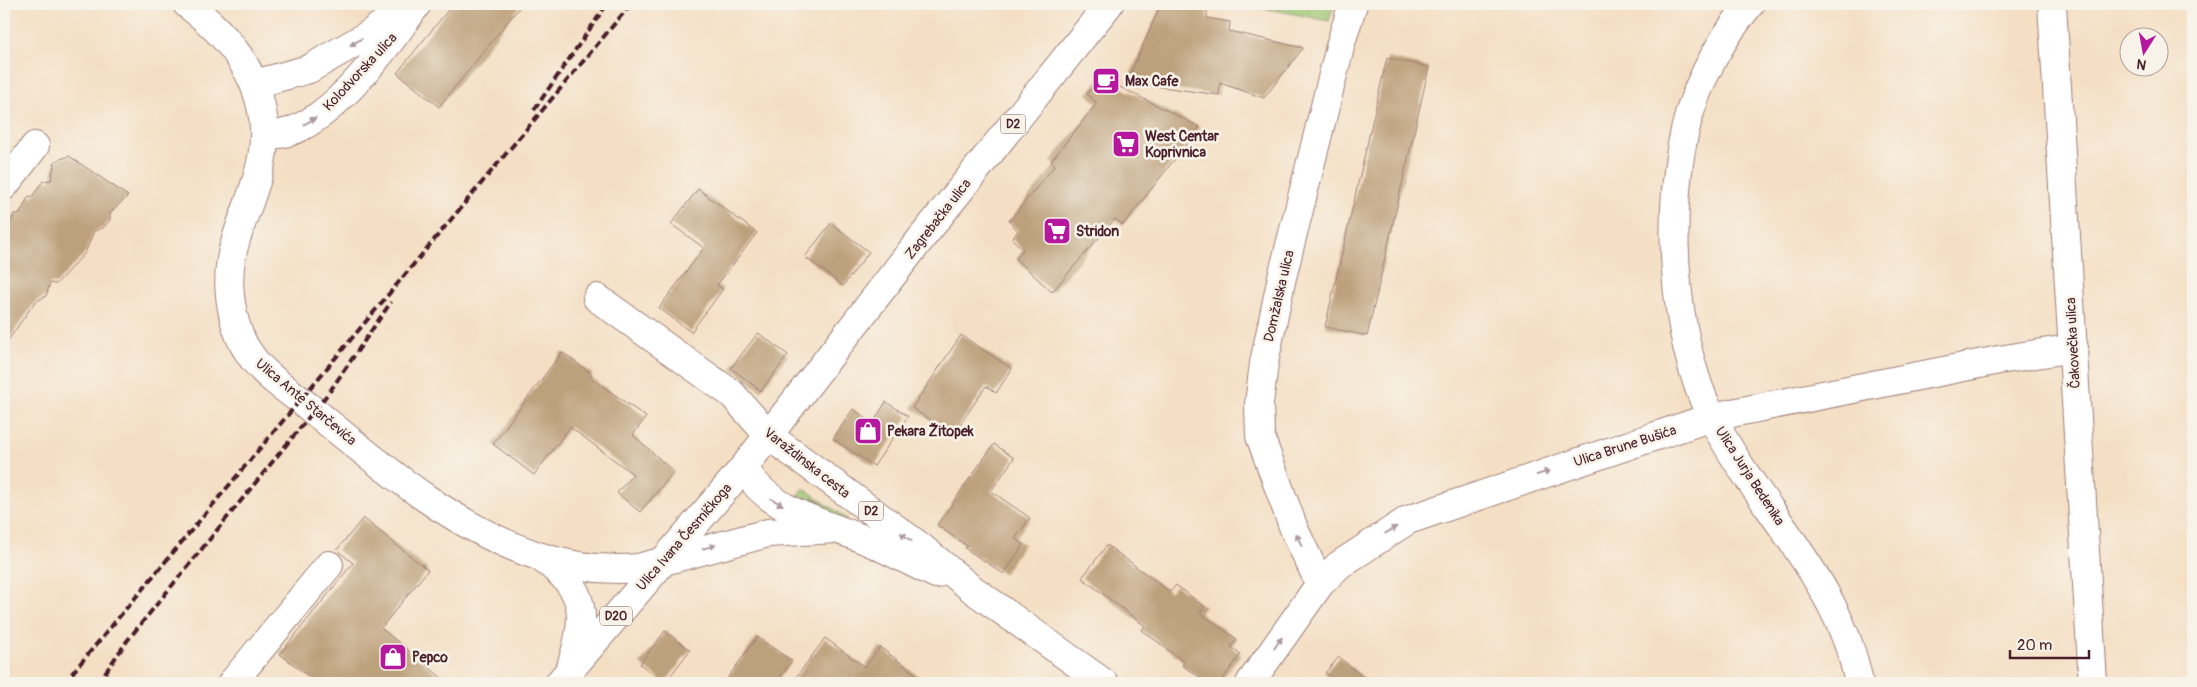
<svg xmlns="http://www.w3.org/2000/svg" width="2197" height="687" font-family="Pangolin,sans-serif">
  <rect width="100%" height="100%" fill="#f7f3e8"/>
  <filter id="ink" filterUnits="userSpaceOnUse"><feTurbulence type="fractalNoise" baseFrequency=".02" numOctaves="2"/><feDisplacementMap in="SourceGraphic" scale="10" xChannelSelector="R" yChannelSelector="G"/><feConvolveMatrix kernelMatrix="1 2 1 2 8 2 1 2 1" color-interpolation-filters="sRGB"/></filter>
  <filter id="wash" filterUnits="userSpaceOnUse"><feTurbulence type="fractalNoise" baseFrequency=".0096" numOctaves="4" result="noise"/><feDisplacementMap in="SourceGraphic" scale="20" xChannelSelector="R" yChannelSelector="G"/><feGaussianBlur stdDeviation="1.12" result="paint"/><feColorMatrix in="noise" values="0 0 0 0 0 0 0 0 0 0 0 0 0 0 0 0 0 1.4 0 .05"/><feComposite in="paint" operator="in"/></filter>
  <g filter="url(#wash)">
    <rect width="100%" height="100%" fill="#f4dfc4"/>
    <!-- green -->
    <g fill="#9cc571" stroke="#73724e">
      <path d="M1255,4H1334L1329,21L1259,7Z"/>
      <path d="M803,488L848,519L845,520L797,500Z"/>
    </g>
    <g id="blocks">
      <!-- building -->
      <g fill="#bda07b">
        <path d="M453,4H522L439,107L397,73Z"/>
        <path d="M1161,4H1207V18L1230,22L1229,31L1303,48L1264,98L1220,83L1219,95L1127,82Z"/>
        <path d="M1387,58L1429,67L1367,336L1325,327Z"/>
        <path d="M1100,77L1200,127L1123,225L1115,219L1052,292L1016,259L1023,249L1012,239L1018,231L1009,221L1055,165L1051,161L1097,103L1087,94Z"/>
        <path d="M69,156L128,196L110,213V220L103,228L94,231L85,253L56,284L50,283L46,296L35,302L4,346V238L15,213L19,215L29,196L32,197L43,181L51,180L55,161Z"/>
        <path d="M698,189L757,233L717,285L723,289L691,332L659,308L704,248L671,224Z"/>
        <path d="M831,223L869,252L843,286L805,257Z"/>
        <path d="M758,333L788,355L761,391L731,368Z"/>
        <path d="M961,335L1012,369L996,393L986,386L953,435L912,408Z"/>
        <path d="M562,352L592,374L590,377L646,417L633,435L674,472L640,512L617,493L633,474L570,427L534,475L493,444Z"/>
        <path d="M886,402L908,416L874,466L833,439L853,409L873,423Z"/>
        <path d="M994,444L1014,458L991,491L1030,518L1015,539L1024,544L1004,574L965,548L967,546L937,525Z"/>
        <path d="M363,518L428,570L381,628L448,683H317L280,654L353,563L337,550Z"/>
        <path d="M1107,545L1170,592L1176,585L1205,607L1200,613L1237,639L1231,647L1241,654L1220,683H1208L1182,665L1184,662L1142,630L1145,626L1082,578Z"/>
        <path d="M665,631L690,650L665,683L640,664Z"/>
        <path d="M757,637L792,661L776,683H724Z"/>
        <path d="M825,638L865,667L880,647L928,683H792Z"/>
        <path d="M1339,657L1370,683H1338L1325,673Z"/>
      </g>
    </g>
  </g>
  <g filter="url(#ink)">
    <use href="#blocks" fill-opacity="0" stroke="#9f7f78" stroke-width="1"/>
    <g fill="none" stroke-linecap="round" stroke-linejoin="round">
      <defs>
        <g id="minor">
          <path d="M1750,4C1724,35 1701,75 1689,115C1664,201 1671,338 1712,418C1758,508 1840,581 1859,683"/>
          <path d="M2052,4L2093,683"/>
          <path d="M4,186L35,146"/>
          <path d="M597,298L732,394L769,436"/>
          <path d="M1320,584L1294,529L1260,436L1259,404L1264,363L1282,277L1342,39L1353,4"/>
          <path d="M232,683L329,565"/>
          <path d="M1250,683L1320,584L1339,565L1408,520L1712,417L1999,360L2074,348"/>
        </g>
        <g id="major">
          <path d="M187,4C244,47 279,103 258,175C243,228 220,255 233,314C236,328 241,342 249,353C263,375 289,391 309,407C379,464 451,527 538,556C572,567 604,571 638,568L768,533L836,529"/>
          <path d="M255,84L309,69L368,35L400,11"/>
          <path d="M264,136C274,135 285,134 294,130C339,112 390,43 417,4"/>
          <path d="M769,436L921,547L972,589L1104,683"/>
          <path d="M744,467C766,510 821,522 863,539C888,549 911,563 936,574"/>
          <path d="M544,560C587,590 587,616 572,663"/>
          <path d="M559,683L744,467L916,245L1109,4"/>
        </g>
      </defs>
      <!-- minor casing -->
      <use href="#minor" stroke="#9f7f78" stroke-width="30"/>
      <!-- major casing -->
      <use href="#major" stroke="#9f7f78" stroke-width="30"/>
      <!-- minor -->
      <use href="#minor" stroke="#fff" stroke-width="28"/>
      <!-- major -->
      <use href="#major" stroke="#fff" stroke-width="28"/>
      <!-- rail -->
      <g stroke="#4a1f2b" stroke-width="4" stroke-dasharray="8 4" stroke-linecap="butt">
        <path d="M534,110L607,4"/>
        <path d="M64,683L631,4"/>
        <path d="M98,683L127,641L330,391L391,302"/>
      </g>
    </g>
    <!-- one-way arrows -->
    <defs><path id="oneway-solid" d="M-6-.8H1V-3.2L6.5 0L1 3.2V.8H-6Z" transform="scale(1.25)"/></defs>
    <g fill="#ae9aa0">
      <use href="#oneway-solid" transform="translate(356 42) rotate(149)"/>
      <use href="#oneway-solid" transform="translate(310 121) rotate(-31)"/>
      <use href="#oneway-solid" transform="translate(1543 473) rotate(-18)"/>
      <use href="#oneway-solid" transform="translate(777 502) rotate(30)"/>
      <use href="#oneway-solid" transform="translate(1391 530) rotate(-31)"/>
      <use href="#oneway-solid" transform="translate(906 537) rotate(-144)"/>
      <use href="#oneway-solid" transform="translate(1299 540) rotate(-115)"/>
      <use href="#oneway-solid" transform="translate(709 547) rotate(-16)"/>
      <use href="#oneway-solid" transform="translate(1278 643) rotate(-55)"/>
    </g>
  </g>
  <!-- icons -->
  <defs>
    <symbol id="cafe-square" viewBox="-11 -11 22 22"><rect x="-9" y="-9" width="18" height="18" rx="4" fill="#b5179e" stroke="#f7f3e8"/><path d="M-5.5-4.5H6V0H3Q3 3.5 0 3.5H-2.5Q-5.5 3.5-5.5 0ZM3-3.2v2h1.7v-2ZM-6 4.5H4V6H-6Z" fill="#fff"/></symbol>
    <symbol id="supermarket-square" viewBox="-11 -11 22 22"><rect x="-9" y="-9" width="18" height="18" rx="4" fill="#b5179e" stroke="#f7f3e8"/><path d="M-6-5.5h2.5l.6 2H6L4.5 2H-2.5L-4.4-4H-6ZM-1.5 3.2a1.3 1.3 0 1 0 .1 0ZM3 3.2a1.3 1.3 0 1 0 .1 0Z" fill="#fff"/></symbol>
    <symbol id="shop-square" viewBox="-11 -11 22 22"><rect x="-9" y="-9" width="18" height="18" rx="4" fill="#b5179e" stroke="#f7f3e8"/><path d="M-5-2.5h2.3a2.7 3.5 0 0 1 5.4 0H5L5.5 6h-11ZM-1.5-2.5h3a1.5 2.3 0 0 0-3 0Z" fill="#fff"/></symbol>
  </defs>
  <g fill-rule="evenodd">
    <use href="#cafe-square" x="1090" y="65" width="32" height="32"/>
    <use href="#supermarket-square" x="1110" y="128" width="32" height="32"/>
    <use href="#supermarket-square" x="1041" y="215" width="32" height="32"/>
    <use href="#shop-square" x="852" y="415" width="32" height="32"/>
    <use href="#shop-square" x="377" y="641" width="32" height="32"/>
  </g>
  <g text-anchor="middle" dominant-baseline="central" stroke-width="5" stroke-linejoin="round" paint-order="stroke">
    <!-- shield labels -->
    <g fill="#f7f3e8" stroke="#7e5f64" stroke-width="1">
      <rect x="1000.5" y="114.5" width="25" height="19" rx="4"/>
      <rect x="858.5" y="501.5" width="25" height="19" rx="4"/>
      <rect x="600" y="606.5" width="32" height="19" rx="4"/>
    </g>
    <g font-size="12" font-weight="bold" fill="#4a1f2b">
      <text x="1013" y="124">D2</text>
      <text x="871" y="511">D2</text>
      <text x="616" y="616">D20</text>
    </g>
    <!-- street labels -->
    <g font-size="14" fill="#4a1f2b" stroke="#f7f3e8">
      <text transform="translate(360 72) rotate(-47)">Kolodvorska ulica</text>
      <text transform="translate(938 219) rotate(-52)">Zagrebačka ulica</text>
      <text transform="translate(1279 296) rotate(-77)">Domžalska ulica</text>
      <text transform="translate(2073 343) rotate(-93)">Čakovečka ulica</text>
      <text transform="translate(306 402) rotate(40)">Ulica Ante Starčevića</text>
      <text transform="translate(1625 446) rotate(-18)">Ulica Brune Bušića</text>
      <text transform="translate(807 463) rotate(38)">Varaždinska cesta</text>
      <text transform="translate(1750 476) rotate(57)">Ulica Jurja Bedenika</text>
      <text transform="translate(684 537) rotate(-49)">Ulica Ivana Česmičkoga</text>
    </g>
    <!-- poi labels -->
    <g font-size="14" font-weight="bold" fill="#4a1f2b" stroke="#f7f3e8" text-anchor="start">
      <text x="1125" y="81">Max Cafe</text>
      <text x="1145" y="136">West Centar<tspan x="1145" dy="16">Koprivnica</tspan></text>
      <text x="1076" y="231">Stridon</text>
      <text x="887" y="431">Pekara Žitopek</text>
      <text x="412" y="657">Pepco</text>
    </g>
  </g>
  <!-- margin -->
  <rect width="2197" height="687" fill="none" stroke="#f7f3e8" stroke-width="20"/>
  <!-- north arrow -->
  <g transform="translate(2144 52) rotate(191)"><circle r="24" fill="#f7f3e8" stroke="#b29e9c"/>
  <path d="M0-4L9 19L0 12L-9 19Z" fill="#b5179e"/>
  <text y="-8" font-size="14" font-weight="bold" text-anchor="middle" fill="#4a1f2b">N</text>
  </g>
  <!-- scale -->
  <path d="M2010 650v8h79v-8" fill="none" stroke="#4a1f2b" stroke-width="2.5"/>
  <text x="2017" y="650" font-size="15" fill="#4a1f2b" stroke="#f7f3e8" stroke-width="4" paint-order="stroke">20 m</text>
</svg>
